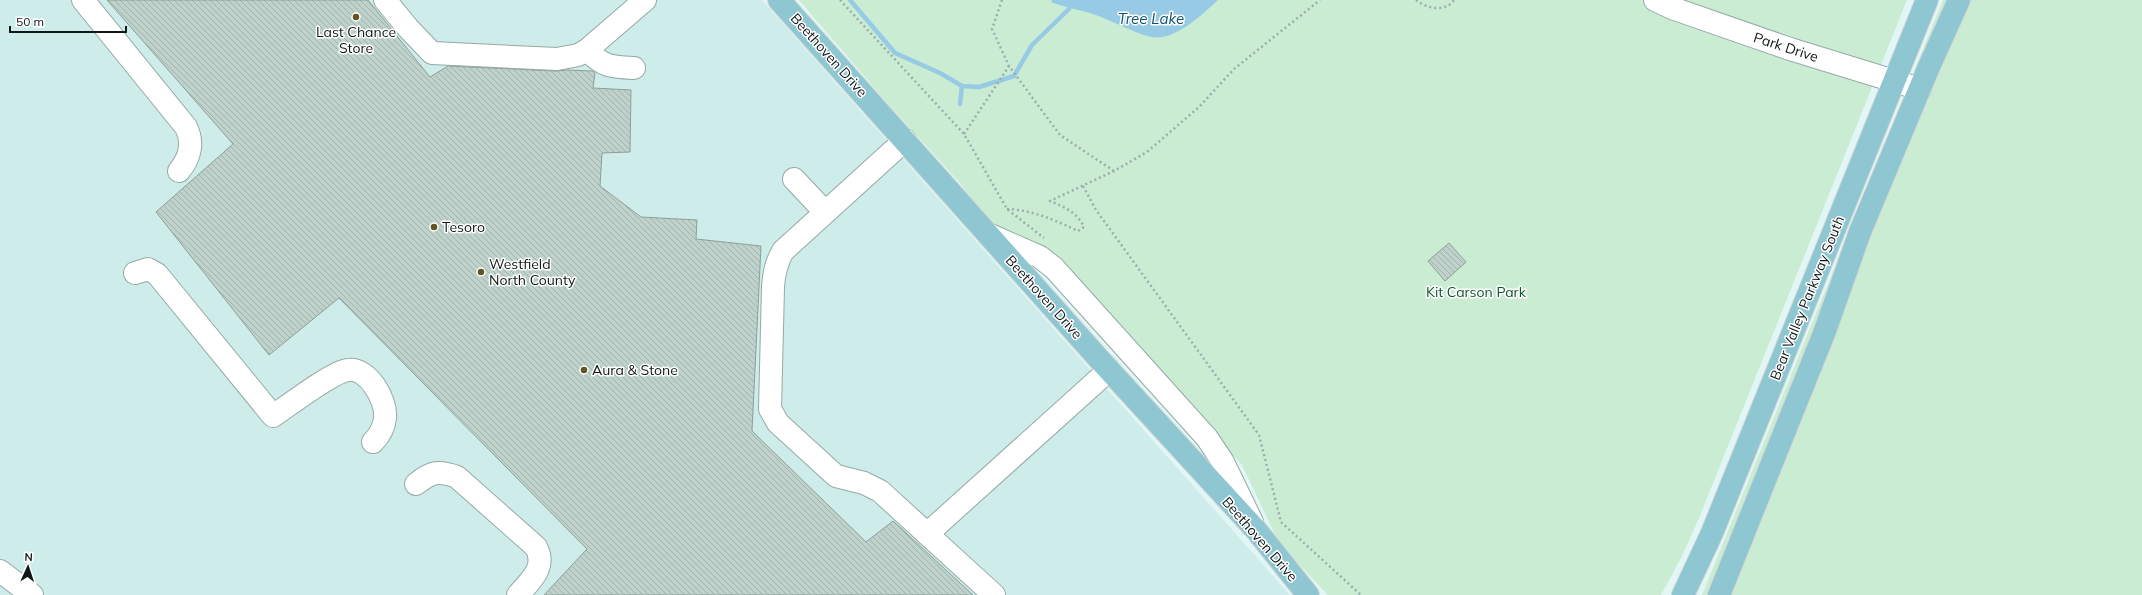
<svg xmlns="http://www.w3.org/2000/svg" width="2142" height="595" font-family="Mulish,sans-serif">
  <defs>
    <pattern id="building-back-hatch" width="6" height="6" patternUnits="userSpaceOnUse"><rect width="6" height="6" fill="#bfd1cb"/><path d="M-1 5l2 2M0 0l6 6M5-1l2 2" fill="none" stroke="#a3b3ae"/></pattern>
  </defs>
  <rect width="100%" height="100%" fill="#e1f6f5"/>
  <!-- built -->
  <path fill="#cdecea" d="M0,0H762L1290,595H0Z"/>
  <!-- green -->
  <g fill="#caecd3">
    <path d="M799,0H1907L1699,518L1682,556L1661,595H1328L1279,543L1242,465L1062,267L992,229L960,183L889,105Z"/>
    <path d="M1943,0H2142V595H1702Z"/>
  </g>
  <!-- water -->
  <path fill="#97cae5" d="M1052,0H1218C1200,16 1173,44 1147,36C1131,31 1116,23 1101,17C1085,10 1068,9 1051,2Z"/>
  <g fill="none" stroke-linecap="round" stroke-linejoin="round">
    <!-- stream -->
    <g stroke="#97cae5" stroke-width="4.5">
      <path d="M850,0L895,53L940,73L962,86L979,87L1014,76L1032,45L1069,9"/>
      <path d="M960,104L962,86"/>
    </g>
  </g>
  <!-- building -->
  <g fill="url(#building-back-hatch)" stroke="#8d9f98">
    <path d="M107,0H368L430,77L448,66L556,71L568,70L592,71L595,73L593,88L631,90L630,152L602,153L600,186L641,217L697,220L696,239L761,246L752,431L866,542L893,521L973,595H544L587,549L339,298L269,355L156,212L233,144Z"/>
    <path d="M1449,243L1466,262L1445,281L1428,261Z"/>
  </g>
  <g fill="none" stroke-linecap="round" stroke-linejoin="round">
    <defs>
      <g id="minor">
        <path d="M83,0L186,127C194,143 190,158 179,171"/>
        <path d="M385,0L408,28L432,53L557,59L578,55L587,50L645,0"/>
        <path d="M1655,0L1672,8L1790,49L1920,89"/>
        <path d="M587,50C603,67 612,67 634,68"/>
        <path d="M905,140L783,251C776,263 774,273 773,287L770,409L778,423L836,476L864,483L880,491L994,595"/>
        <path d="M794,179L825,212"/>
        <path d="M988,234L1040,257L1054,268L1207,438L1223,462L1252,522"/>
        <path d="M135,273L148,269L157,274L273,416C288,406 332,372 348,370C368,367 387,400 385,418C384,428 380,435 373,442"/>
        <path d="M416,484C431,472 438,470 457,477L536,547C547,567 531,580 518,595"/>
        <path d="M927,534L1109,370"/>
        <path d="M0,571L32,595"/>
      </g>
      <g id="major">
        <path d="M779,0L1099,359L1256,530L1308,595"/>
        <path d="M1683,595L1712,533L1927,0"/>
        <path d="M1719,595L1825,331L1860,232L1928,69L1959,0"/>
      </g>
    </defs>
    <!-- minor casing -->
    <use href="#minor" stroke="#95a9a7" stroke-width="24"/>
    <!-- major casing -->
    <use href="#major" stroke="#d4d5d5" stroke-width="24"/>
    <!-- path -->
    <g stroke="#9dadac" stroke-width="2.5" stroke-dasharray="2 3" stroke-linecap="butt">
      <path d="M840,0L964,134L1007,209L1044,238"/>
      <path d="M1002,0L992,29L1009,66L1060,135L1114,171"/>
      <path d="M1416,0C1426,8 1445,13 1454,0"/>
      <path d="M964,134L1009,66"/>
      <path d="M1083,186L1096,210L1259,435L1281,522L1361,595"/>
      <path d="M1007,209C1032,210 1055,220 1078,231L1084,227C1077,212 1064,207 1050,201L1114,171L1147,152L1199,107L1234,69L1320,0"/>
    </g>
    <!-- minor -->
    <use href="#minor" stroke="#fff" stroke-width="22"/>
    <!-- major -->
    <use href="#major" stroke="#8ec7d1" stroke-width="22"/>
  </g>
  <!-- markers -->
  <g fill="#635521" stroke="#fff" stroke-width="1.5">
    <circle cx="356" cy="17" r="4"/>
    <circle cx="434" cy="227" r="4"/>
    <circle cx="481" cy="272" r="4"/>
    <circle cx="584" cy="370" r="4"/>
  </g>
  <g text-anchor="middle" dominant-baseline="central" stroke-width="3" stroke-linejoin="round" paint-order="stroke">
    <!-- poi labels -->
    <g font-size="14" fill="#101717" stroke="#fff" text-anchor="start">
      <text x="356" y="32" text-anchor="middle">Last Chance<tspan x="356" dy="16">Store</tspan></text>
      <text x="442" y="227">Tesoro</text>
      <text x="489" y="264">Westfield<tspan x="489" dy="16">North County</tspan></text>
      <text x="592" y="370">Aura &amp; Stone</text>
    </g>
    <!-- street labels -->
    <g font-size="14" fill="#101717" stroke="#fff">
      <text transform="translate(1786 47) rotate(18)">Park Drive</text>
      <text transform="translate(829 55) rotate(48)">Beethoven Drive</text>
      <text transform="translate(1044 297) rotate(48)">Beethoven Drive</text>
      <text transform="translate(1807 298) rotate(-68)">Bear Valley Parkway South</text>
      <text transform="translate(1260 539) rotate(49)">Beethoven Drive</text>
    </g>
    <!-- park labels -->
    <g font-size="14" fill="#0d542c" stroke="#fff">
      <text x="1476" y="292">Kit Carson Park</text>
    </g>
    <!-- water labels -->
    <g font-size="15" font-style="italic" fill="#0f516b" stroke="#fff">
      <text x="1151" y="18">Tree Lake</text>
    </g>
  </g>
  <!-- north arrow -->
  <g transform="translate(28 567) rotate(3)" stroke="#ffffff" stroke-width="3" paint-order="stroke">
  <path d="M0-3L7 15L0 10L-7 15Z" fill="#101717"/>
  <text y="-6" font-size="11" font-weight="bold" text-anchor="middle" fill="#101717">N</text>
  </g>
  <!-- scale -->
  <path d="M10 26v6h116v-6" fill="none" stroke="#101717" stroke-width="2"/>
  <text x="16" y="26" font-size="12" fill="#101717" stroke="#ffffff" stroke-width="3" paint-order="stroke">50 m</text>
</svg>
